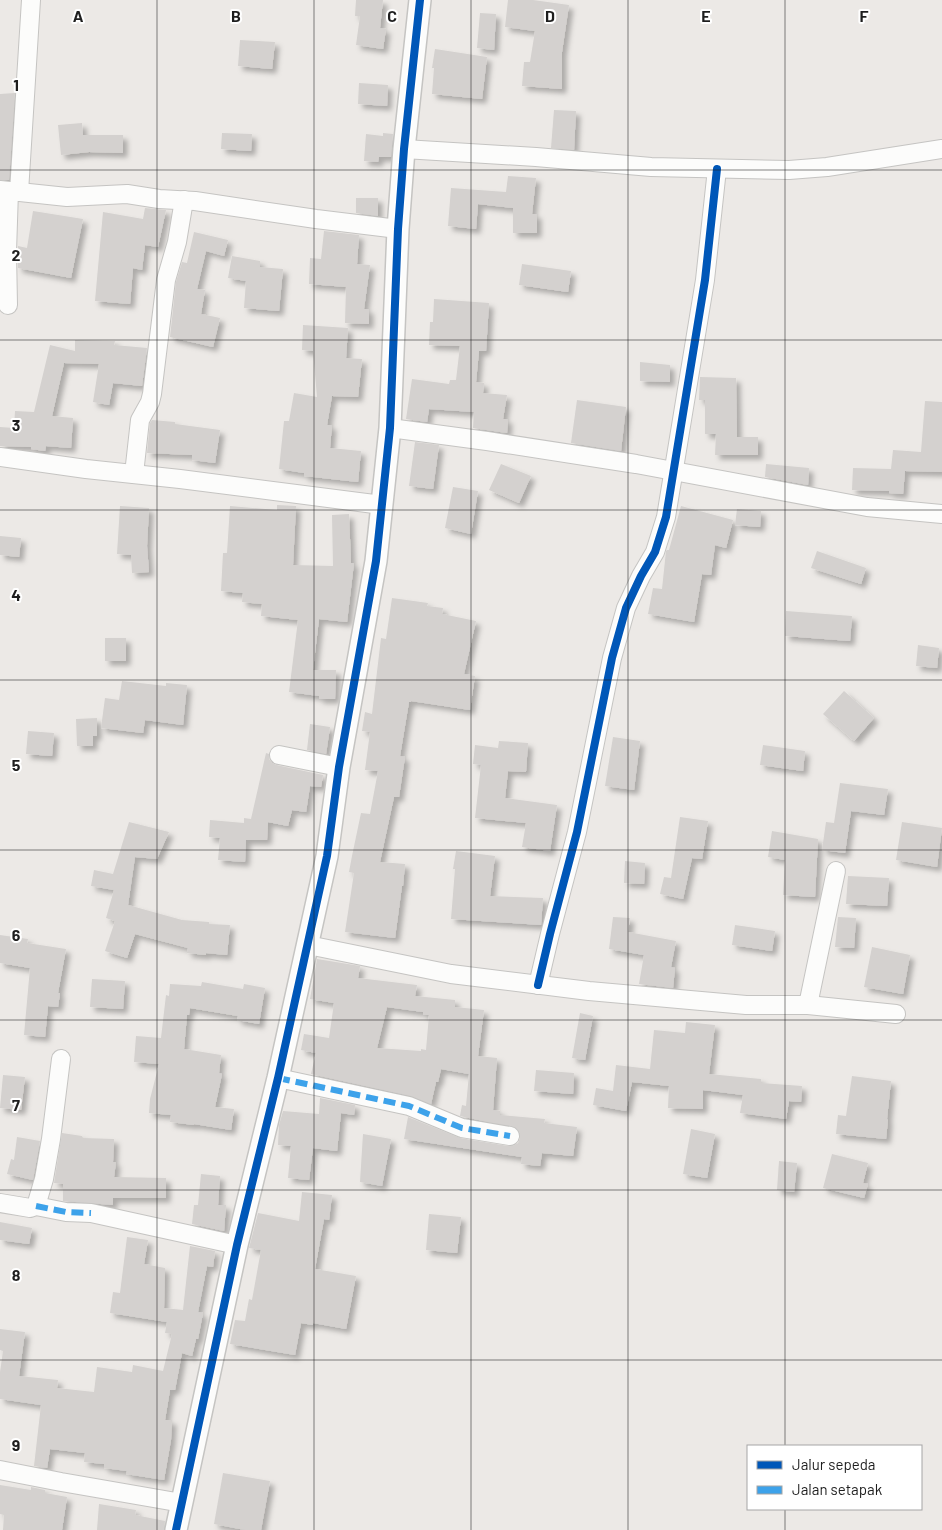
<svg xmlns="http://www.w3.org/2000/svg" width="942" height="1530" font-family="Barlow,sans-serif">
  <defs>
    <filter id="shadow"><feDropShadow dx="4.5" dy="4.5" stdDeviation="2.5" flood-color="#0004"/></filter>
  </defs>
  <rect width="100%" height="100%" fill="#ece9e6"/>
  <!-- building -->
  <g fill="#d4d1cf" fill-rule="evenodd" filter="url(#shadow)">
    <path d="M356,0H383L380,28L386,29L383,49L356,45L360,16H355Z"/>
    <path d="M508,0H533L569,5L562,52V89L522,86L524,62H530L535,31L505,27Z"/>
    <path d="M480,13L496,14L494,50L477,48Z"/>
    <path d="M240,40L275,42L272,69L238,66Z"/>
    <path d="M435,49L487,57L482,99L432,94L434,68H432Z"/>
    <path d="M359,83L388,85L387,106L358,104Z"/>
    <path d="M15,93L9,180H0V94Z"/>
    <path d="M554,110L576,111L574,150L551,148Z"/>
    <path d="M82,123L83,135H123V153L89,152L61,155L58,125Z"/>
    <path d="M222,133L252,134L251,151L221,149Z"/>
    <path d="M383,133L393,134L391,157H379L378,162L364,161L366,134L383,136Z"/>
    <path d="M508,176L536,178L532,214H537V233H513V208L478,204L476,229L448,226L451,188L506,192Z"/>
    <path d="M356,198H378V216L356,213Z"/>
    <path d="M145,208L166,210L158,247L145,245L142,270L133,268L130,304L95,301L103,212L143,219Z"/>
    <path d="M33,211L83,219L71,278L18,268V246L27,248Z"/>
    <path d="M324,231L359,235L357,264L370,265L364,309H369V324L345,323L346,287L309,284L310,258L321,259Z"/>
    <path d="M194,232L228,240L224,256L206,251L197,289L205,290L201,314L220,318L213,347L170,337L176,282L182,262L187,263Z"/>
    <path d="M232,256L260,261V267L283,269L279,311L244,308L246,281L228,278Z"/>
    <path d="M522,264L571,271L568,292L519,285Z"/>
    <path d="M434,299L489,303L486,351H479L476,382L484,383L483,393L507,395L503,419H508L507,433L473,428L474,412L429,409L427,422L406,419L412,379L449,384L450,380H456L460,346L429,345L430,322H433Z"/>
    <path d="M303,325L348,328L346,358L362,359L358,397L332,396L327,425H332L330,448L361,451L358,482L304,476V473L279,469L284,421H289L294,393L317,397L313,351L302,350Z"/>
    <path d="M75,340L115,341L114,345L147,348L142,386L113,383L109,405L93,402L99,364L64,363L52,416L73,418L71,448L46,446L45,451L31,449V447L0,446V427L14,428L15,411L34,412L50,345L75,351Z"/>
    <path d="M640,362L670,365V382L640,381Z"/>
    <path d="M700,377L736,378L737,437H758V455H715L716,434H705V400H699Z"/>
    <path d="M577,400L626,407L621,451L571,443Z"/>
    <path d="M925,401L942,402V472L905,471L903,494L889,493V491L852,490L853,468L891,469L893,450L921,452Z"/>
    <path d="M152,420L175,422V424L220,430L215,463L192,460V455L147,453L150,423Z"/>
    <path d="M415,442L439,445L433,489L409,486Z"/>
    <path d="M501,464L531,476L519,503L489,490Z"/>
    <path d="M766,464L809,468L808,485L765,477Z"/>
    <path d="M453,487L478,491L471,534L445,528Z"/>
    <path d="M277,505L296,506L293,565L333,566L332,515L349,514L351,563H354L347,622L319,619L313,670H336L335,699H319V696L289,692L298,620L261,616L262,604L242,602L243,593L221,591L223,553H227L230,506L277,510Z"/>
    <path d="M120,506L149,508L147,546L149,572L132,573L131,555L117,554Z"/>
    <path d="M681,506L733,520L726,548L715,545L711,575L702,574L694,622L648,614L653,588L662,589L666,551L667,550H669Z"/>
    <path d="M737,509L761,511L760,527L735,525Z"/>
    <path d="M0,536L21,538L19,557L0,555Z"/>
    <path d="M817,551L866,568L861,584L811,568Z"/>
    <path d="M392,598L428,603L427,606L443,608L442,614L476,621L464,674L475,676L470,710L411,701V702H409L400,756L405,757L399,797H394L380,862L405,864L403,886H402L395,938L345,932L354,873L349,872L352,856L361,813L370,814L378,771L365,770L370,732L362,731L365,712L372,714L381,638L386,639Z"/>
    <path d="M786,611L852,616L850,641L785,636Z"/>
    <rect x="105" y="638" width="21" height="23"/>
    <path d="M918,645L939,648L937,668L916,666Z"/>
    <path d="M122,681L166,686V683L187,685L183,725L145,720L143,733L101,728L105,698L119,700Z"/>
    <path d="M844,691L874,718L854,741L823,714Z"/>
    <path d="M97,718V736H93V746H77L76,719Z"/>
    <path d="M310,724L330,727L326,754L307,750Z"/>
    <path d="M28,731L54,733L52,756L26,754Z"/>
    <path d="M613,737L640,741L634,790L605,786Z"/>
    <path d="M499,741L528,743L526,772L508,771L505,798L557,805L550,851L522,847L526,823L475,818L481,765L473,764L475,745L498,748Z"/>
    <path d="M763,745L805,751L803,771L760,765Z"/>
    <path d="M266,753L269,754V759L272,763L276,765L323,775L321,787L310,786L306,812L292,810L288,826L268,822L267,840H246L245,862L218,860L220,838L209,837L210,820L244,823V818L251,819Z"/>
    <path d="M840,783L888,789L884,815L851,811L845,853L822,850L826,822L834,823Z"/>
    <path d="M680,817L708,821L702,859L692,858L683,899L660,894L664,877L671,878Z"/>
    <path d="M129,822L169,832L157,859L135,857L128,905L182,920L209,922V924L230,925L227,955L206,953V955L187,953L188,948L135,934L127,958L105,951L115,921L106,918L114,890L91,886L94,870L113,874Z"/>
    <path d="M902,822L942,828L937,867L896,860Z"/>
    <path d="M772,831L818,839L815,897L783,895L785,860L768,857Z"/>
    <path d="M456,851L495,856L490,896L543,898L541,925L451,919L455,869H453Z"/>
    <path d="M625,861L645,863L644,884L624,883Z"/>
    <path d="M848,876L889,878L887,906L846,904Z"/>
    <path d="M613,917L630,918L628,932L676,941L671,967L675,968L673,988L639,984L644,955L609,949Z"/>
    <path d="M838,917L856,918L854,948L835,947Z"/>
    <path d="M735,925L775,931L772,951L732,945Z"/>
    <path d="M0,935L28,939L27,943L66,949L58,993H60L58,1007L48,1006L45,1037L24,1035L30,968L0,963Z"/>
    <path d="M872,947L910,955L903,994L864,987Z"/>
    <path d="M317,959L360,966L358,978L417,985L415,996L455,1000V1007L484,1010L478,1056L497,1058L493,1110L500,1111V1115L545,1119L544,1123L577,1127L573,1156L542,1153L540,1166L521,1164L522,1157L404,1139L408,1117L460,1138L508,1146H513L518,1143L520,1138V1133L516,1128L460,1116L462,1105L466,1106L469,1074L441,1069L438,1082H436L431,1104L411,1096L311,1074L316,1053L301,1050L304,1034L329,1038L334,1003L310,999ZM387,1007L423,1012V1015H429L426,1050L421,1049V1051L377,1048Z"/>
    <path d="M92,979L125,981L123,1009L90,1007Z"/>
    <path d="M202,982L243,989L244,984L265,988L259,1024L237,1020L238,1016L190,1008L189,1015H187L184,1049L221,1055L219,1073L222,1074L215,1107L234,1109L231,1130L194,1124V1125L170,1122L171,1115L149,1113L150,1099L159,1064L134,1062L136,1036L161,1038L166,995L169,996L170,984L201,986Z"/>
    <path d="M580,1013L593,1016L585,1060L572,1058Z"/>
    <path d="M686,1022L715,1025L709,1074L761,1079V1083L802,1086L801,1102L789,1101L786,1119L740,1113L743,1095L703,1090V1109L668,1108L669,1086L632,1082L626,1111L593,1105L596,1088L613,1091L616,1065L650,1069L654,1030L685,1033Z"/>
    <path d="M536,1070L574,1073L573,1094L534,1091Z"/>
    <path d="M3,1075L25,1077L21,1110L0,1108Z"/>
    <path d="M852,1076L891,1081L887,1119L888,1120L886,1139L836,1134L838,1115L846,1116Z"/>
    <path d="M320,1098L355,1105L354,1115L341,1113L337,1151L313,1148L309,1180L288,1178L291,1146L278,1145L279,1125L283,1111L319,1114Z"/>
    <path d="M691,1129L715,1134L707,1178L683,1174Z"/>
    <path d="M62,1133L82,1136L83,1138L114,1139L113,1162H116L114,1177L166,1178V1198H113V1205L63,1201V1184L54,1183Z"/>
    <path d="M363,1134L391,1139L382,1186L360,1182Z"/>
    <path d="M17,1137L40,1141L33,1180L7,1174L11,1159L14,1160Z"/>
    <path d="M832,1154L868,1163L863,1183L868,1184L864,1198L823,1188Z"/>
    <path d="M779,1161L797,1163L794,1192L777,1190Z"/>
    <path d="M201,1174L220,1176L218,1205H226L224,1231L192,1224L194,1205H198Z"/>
    <path d="M302,1192L332,1195L329,1220L324,1219L315,1269L356,1276L346,1329L313,1323V1325L301,1323L295,1355L230,1344L235,1320L245,1321L249,1299L252,1300L261,1250L249,1248L258,1213L299,1221Z"/>
    <path d="M429,1214L461,1217L457,1253L426,1250Z"/>
    <path d="M0,1222L32,1228L29,1244L0,1240Z"/>
    <path d="M127,1237L148,1240L144,1264L165,1268L164,1308L183,1310L190,1246L215,1251L213,1267L207,1266L198,1312L203,1313L198,1339H196L192,1356L182,1353L175,1390H170L165,1420H172L171,1440L164,1480L126,1474L127,1471L104,1468V1464L84,1462L85,1453L50,1449L47,1468L34,1466L41,1405L0,1399V1372L3,1351L0,1350V1329L25,1332L19,1376L58,1380L57,1388L94,1392L97,1367L132,1372L133,1365L163,1371L172,1334L165,1333L167,1322L110,1313L113,1292L120,1293Z"/>
    <path d="M223,1473L270,1481L261,1530H245L214,1524Z"/>
    <path d="M0,1485L31,1490V1487L45,1490V1493L67,1497L62,1530H3L4,1515L0,1514Z"/>
    <path d="M99,1504L136,1510L135,1515L165,1521L164,1530H97Z"/>
  </g>
  <g fill="none" stroke-linecap="round" stroke-linejoin="round">
    <defs>
      <g id="minor">
        <path d="M404,149L536,157L651,167L789,170L827,167L942,149"/>
        <path d="M0,190L67,197L127,194L159,199L195,201L316,219L398,229"/>
        <path d="M19,192L31,0"/>
        <path d="M8,305L7,252L9,191"/>
        <path d="M390,428L487,441L636,464L867,507L942,514"/>
        <path d="M0,457L86,469L180,479L382,505"/>
        <path d="M134,474L140,420L150,402L152,394L166,280L177,242L184,200"/>
        <path d="M279,755L339,767"/>
        <path d="M308,945L451,974L589,991L746,1005H808L896,1014"/>
        <path d="M538,985L550,934L577,832L612,658L626,608L641,576L655,552L666,517L705,280L717,169"/>
        <path d="M808,1005L836,871"/>
        <path d="M278,1078L409,1106L462,1128L510,1136"/>
        <path d="M0,1203L30,1208L36,1206L66,1212L91,1213L237,1245"/>
        <path d="M36,1206L44,1179L51,1139L61,1059"/>
        <path d="M0,1470L61,1482L182,1503"/>
      </g>
      <path id="tertiary" d="M176,1530L237,1245L278,1078L327,856L339,767L376,561L390,428L398,229L404,149L420,0"/>
    </defs>
    <!-- minor casing -->
    <use href="#minor" stroke="#c5c4c2" stroke-width="20"/>
    <!-- tertiary casing -->
    <use href="#tertiary" stroke="#c5c4c2" stroke-width="24"/>
    <!-- minor -->
    <use href="#minor" stroke="#fcfcfb" stroke-width="18"/>
    <!-- tertiary -->
    <use href="#tertiary" stroke="#fcfcfb" stroke-width="21"/>
    <!-- quiet -->
    <g stroke="#3da2ea" stroke-width="6" stroke-dasharray="12 6" stroke-linecap="butt">
      <path d="M278,1078L409,1106L462,1128L510,1136"/>
      <path d="M36,1206L66,1212L91,1213"/>
    </g>
    <defs>
      <g id="cycleway">
        <path d="M538,985L550,934L577,832L612,658L626,608L641,576L655,552L666,517L705,280L717,169"/>
        <path d="M176,1530L237,1245L278,1078L327,856L339,767L376,561L390,428L398,229L404,149L420,0"/>
      </g>
    </defs>
    <!-- cycleway casing -->
    <use href="#cycleway" stroke="#fff" stroke-width="11"/>
    <!-- cycleway -->
    <use href="#cycleway" stroke="#0057b8" stroke-width="8"/>
  </g>
  <!-- grid -->
  <path fill="none" stroke="#1e1e1e" stroke-width="1" stroke-opacity="0.55" d="M157,0V1530M314,0V1530M471,0V1530M628,0V1530M785,0V1446M0,170H942M0,340H942M0,510H942M0,680H942M0,850H942M0,1020H942M0,1190H942M0,1360H942M785,1509V1530"/>
  <g font-size="16" text-anchor="middle" font-weight="bold" fill="#1e1e1e" stroke="#fff" stroke-width="4" stroke-linejoin="round" paint-order="stroke">
    <text x="78" y="22">A</text>
    <text x="236" y="22">B</text>
    <text x="392" y="22">C</text>
    <text x="550" y="22">D</text>
    <text x="706" y="22">E</text>
    <text x="864" y="22">F</text>
    <text x="16" y="91">1</text>
    <text x="16" y="261">2</text>
    <text x="16" y="431">3</text>
    <text x="16" y="601">4</text>
    <text x="16" y="771">5</text>
    <text x="16" y="941">6</text>
    <text x="16" y="1111">7</text>
    <text x="16" y="1281">8</text>
    <text x="16" y="1451">9</text>
  </g>
  <!-- legend -->
  <rect x="747" y="1445" width="175" height="65" fill="#ffffff" stroke="#a5a5a5"/>
  <rect x="757" y="1461" width="25" height="8" fill="#0057b8" stroke="#a5a5a5"/>
  <text x="792" y="1470" font-size="15" fill="#1e1e1e">Jalur sepeda</text>
  <rect x="757" y="1486" width="25" height="8" fill="#3da2ea" stroke="#a5a5a5"/>
  <text x="792" y="1495" font-size="15" fill="#1e1e1e">Jalan setapak</text>
</svg>
